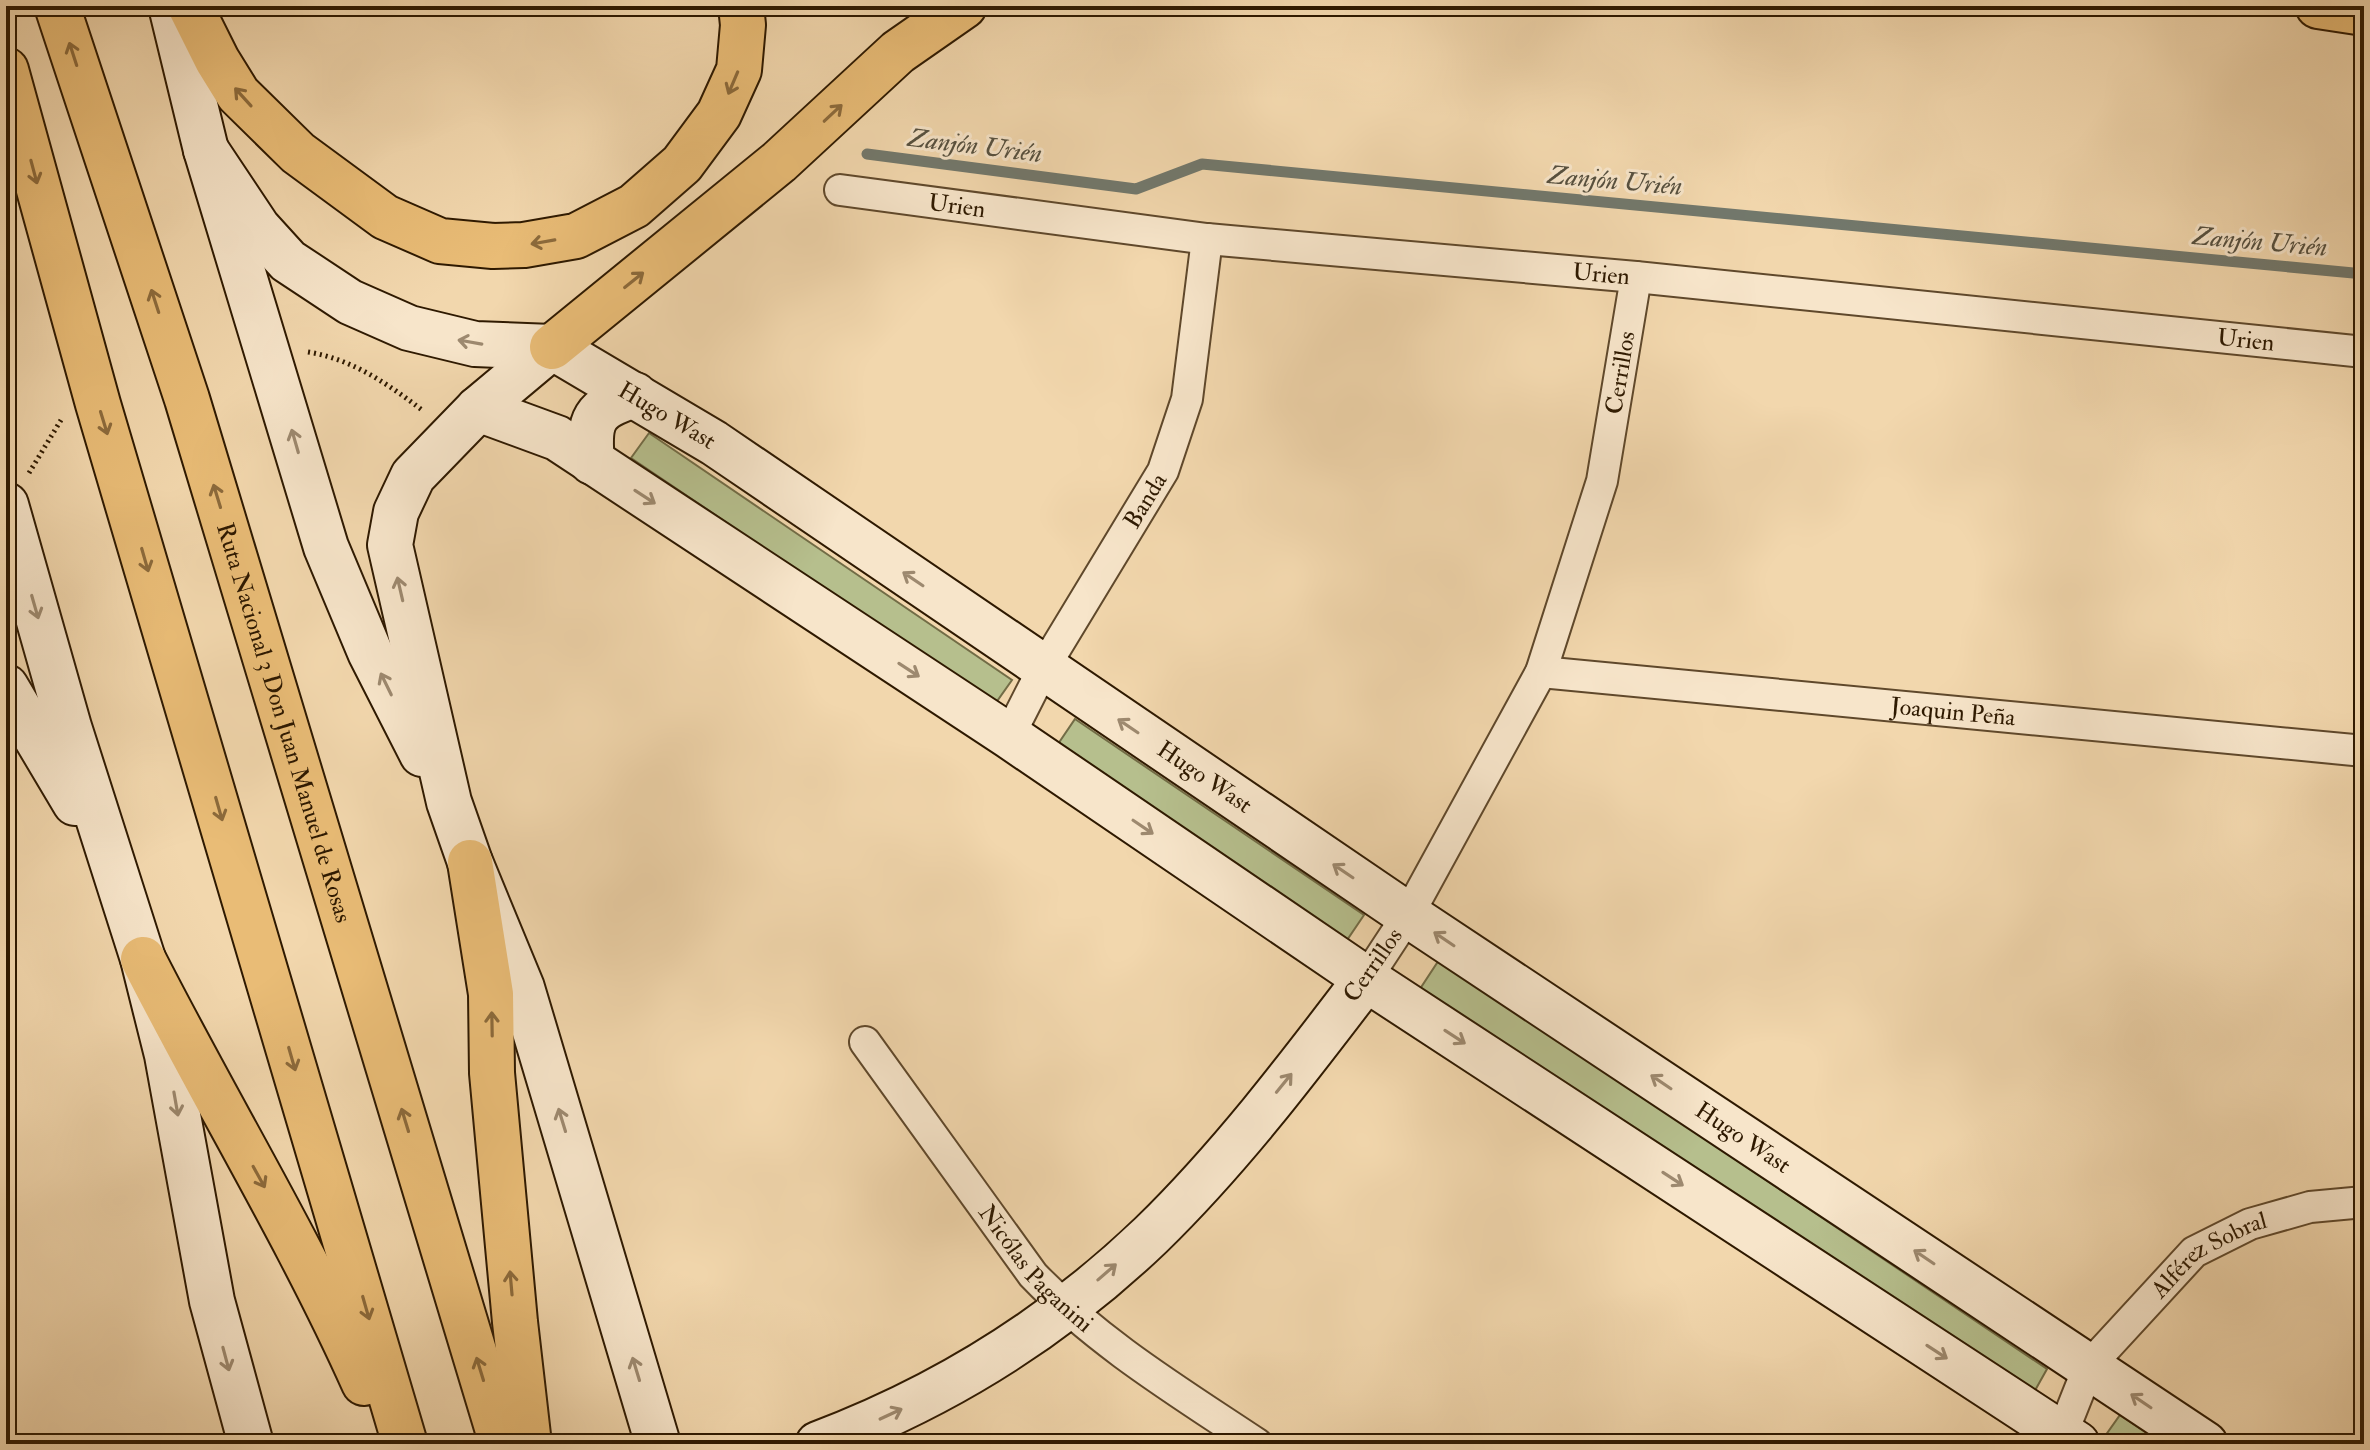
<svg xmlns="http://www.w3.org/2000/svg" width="2370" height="1450" font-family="'IM FELL Double Pica',serif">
  <rect width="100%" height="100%" fill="#f2d7ad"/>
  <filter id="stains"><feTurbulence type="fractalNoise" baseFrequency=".0025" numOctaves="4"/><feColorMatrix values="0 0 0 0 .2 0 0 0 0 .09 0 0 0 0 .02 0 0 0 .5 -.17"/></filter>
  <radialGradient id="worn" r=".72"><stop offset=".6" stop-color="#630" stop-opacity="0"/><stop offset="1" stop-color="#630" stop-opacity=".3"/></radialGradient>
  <!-- green -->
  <g fill="#b6bf8d" stroke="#726c46" stroke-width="2">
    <path d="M649,433L1012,680L995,704L631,458Z"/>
    <path d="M1075,719L1364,915L1345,943L1056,747Z"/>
    <path d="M1439,960L2047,1369L2033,1394L1416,995Z"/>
    <path d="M2120,1415L2163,1444H2112L2103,1439Z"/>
  </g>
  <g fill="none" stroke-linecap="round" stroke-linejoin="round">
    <!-- stream -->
    <path stroke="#72786c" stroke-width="11" d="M867,154L1136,189L1202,164L2364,274"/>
    <defs>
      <g id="street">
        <path id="s1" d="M840,190L1207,239L1636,277L2364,352"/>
        <path id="s2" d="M1541,672L2364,751"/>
        <path id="s3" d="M1009,736L1043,669L1163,471L1187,399L1207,239"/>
        <path id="s4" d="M1366,979L1408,915L1541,672L1602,481L1636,277"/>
        <path id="s5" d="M865,1042L1033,1275C1098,1343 1179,1392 1257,1444"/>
        <path id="s6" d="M2054,1444L2062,1434L2089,1366L2194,1252L2250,1224L2310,1207L2364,1202"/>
      </g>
      <g id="secondary">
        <path d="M171,6L206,150L326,547L370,652L422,754"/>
        <path id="s7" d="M206,150L258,228L288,261L350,302L409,328L475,344L552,347L714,443L1408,915L2205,1444"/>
        <path d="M552,347L478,409L413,476L396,512L390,545L449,802L470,862L522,988L658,1444"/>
        <path d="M478,409L557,438L1009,736L1366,979L2077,1444"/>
        <path d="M592,462C588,419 593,408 635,395"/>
        <path d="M6,505L69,727L143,959L167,1055L212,1301L251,1444"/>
        <path d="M6,687L75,803"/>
        <path d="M818,1444C943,1397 1055,1327 1151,1235C1231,1157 1299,1067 1366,979"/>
      </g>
      <g id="highway">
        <path id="s8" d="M57,6L187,399L502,1444"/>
        <path d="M190,6L217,60L238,94L298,153L385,217L440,241L493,246L524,245L576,236L634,206L682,164L719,114L739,70L743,25L741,6"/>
        <path d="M2318,6L2364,13"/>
        <path d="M6,70L98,404L405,1444"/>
        <path d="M552,347L779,162L898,52L964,6"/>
        <path d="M470,862L491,994L492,1073L515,1322L529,1444"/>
        <path d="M143,959C215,1101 299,1238 364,1383"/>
      </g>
    </defs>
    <!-- street casing -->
    <use href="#street" stroke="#5f482b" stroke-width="34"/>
    <!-- secondary casing -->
    <use href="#secondary" stroke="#2e1900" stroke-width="48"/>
    <!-- highway casing -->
    <use href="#highway" stroke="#2e1900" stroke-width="48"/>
    <!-- path -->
    <g stroke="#2e1900" stroke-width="5" stroke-dasharray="2 4" stroke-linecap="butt">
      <path d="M308,352C352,359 388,384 422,410"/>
      <path d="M29,473L61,420"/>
    </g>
    <!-- street -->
    <use href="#street" stroke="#f7e5ca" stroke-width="30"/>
    <!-- secondary -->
    <use href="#secondary" stroke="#f7e5ca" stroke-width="44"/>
    <!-- highway -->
    <use href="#highway" stroke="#e9bc76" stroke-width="44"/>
  </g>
  <!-- one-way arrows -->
  <defs><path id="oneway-shaft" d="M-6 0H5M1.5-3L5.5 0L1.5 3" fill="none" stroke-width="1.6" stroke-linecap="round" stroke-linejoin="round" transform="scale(2)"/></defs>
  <g stroke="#8c6a3b">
    <use href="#oneway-shaft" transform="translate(73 54) rotate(-108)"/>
    <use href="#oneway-shaft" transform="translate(733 83) rotate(113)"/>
    <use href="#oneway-shaft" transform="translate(243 97) rotate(-132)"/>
    <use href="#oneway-shaft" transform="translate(833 113) rotate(-43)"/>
    <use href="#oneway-shaft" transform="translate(34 172) rotate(75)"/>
    <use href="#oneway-shaft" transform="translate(543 242) rotate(170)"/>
    <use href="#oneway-shaft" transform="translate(634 280) rotate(-39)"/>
    <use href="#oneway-shaft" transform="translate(155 301) rotate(-108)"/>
    <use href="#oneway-shaft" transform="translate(104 423) rotate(73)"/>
    <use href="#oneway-shaft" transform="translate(217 496) rotate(-107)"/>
    <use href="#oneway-shaft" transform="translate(145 560) rotate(74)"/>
    <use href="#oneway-shaft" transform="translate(219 809) rotate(74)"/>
    <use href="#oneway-shaft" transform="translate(492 1024) rotate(-91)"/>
    <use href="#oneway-shaft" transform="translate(292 1059) rotate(74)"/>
    <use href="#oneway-shaft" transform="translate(405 1120) rotate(-107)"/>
    <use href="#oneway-shaft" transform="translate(259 1177) rotate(61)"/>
    <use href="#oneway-shaft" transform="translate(511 1283) rotate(-95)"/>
    <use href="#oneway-shaft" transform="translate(366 1308) rotate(74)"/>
    <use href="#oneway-shaft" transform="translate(480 1369) rotate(-107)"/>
  </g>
  <g stroke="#9d896f">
    <use href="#oneway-shaft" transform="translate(470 342) rotate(-170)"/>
    <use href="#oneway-shaft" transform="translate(295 441) rotate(-106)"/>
    <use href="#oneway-shaft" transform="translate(645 497) rotate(33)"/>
    <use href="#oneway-shaft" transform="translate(913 579) rotate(-146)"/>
    <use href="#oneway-shaft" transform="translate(400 589) rotate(-103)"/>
    <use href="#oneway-shaft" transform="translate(35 607) rotate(74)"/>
    <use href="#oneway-shaft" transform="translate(909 670) rotate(33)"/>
    <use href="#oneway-shaft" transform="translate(386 684) rotate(-116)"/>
    <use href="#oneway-shaft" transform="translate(1128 726) rotate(-146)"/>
    <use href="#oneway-shaft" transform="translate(1143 827) rotate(34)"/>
    <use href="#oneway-shaft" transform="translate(1343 871) rotate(-146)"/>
    <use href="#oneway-shaft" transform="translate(1444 939) rotate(-146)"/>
    <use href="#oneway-shaft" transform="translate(1455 1037) rotate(33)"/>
    <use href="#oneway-shaft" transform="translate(1661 1082) rotate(-146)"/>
    <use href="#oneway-shaft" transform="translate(1284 1083) rotate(-51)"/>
    <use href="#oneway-shaft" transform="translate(176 1104) rotate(80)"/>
    <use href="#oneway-shaft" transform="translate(562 1120) rotate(-107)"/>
    <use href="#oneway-shaft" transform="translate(1673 1179) rotate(33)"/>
    <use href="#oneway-shaft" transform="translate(1924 1257) rotate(-146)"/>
    <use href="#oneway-shaft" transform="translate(1107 1272) rotate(-41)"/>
    <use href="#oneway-shaft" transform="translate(1937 1352) rotate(33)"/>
    <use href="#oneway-shaft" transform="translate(226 1359) rotate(75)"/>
    <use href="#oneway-shaft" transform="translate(636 1369) rotate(-107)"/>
    <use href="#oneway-shaft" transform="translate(2141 1401) rotate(-146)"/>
    <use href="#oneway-shaft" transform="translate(891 1414) rotate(-25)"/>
  </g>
  <g text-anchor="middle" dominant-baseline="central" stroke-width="6" stroke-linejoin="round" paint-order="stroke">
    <!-- street labels -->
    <g font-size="24" fill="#2e1900" stroke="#f7e5ca">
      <text stroke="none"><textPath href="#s1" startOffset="118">Urien</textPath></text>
      <text stroke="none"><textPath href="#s1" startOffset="766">Urien</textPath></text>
      <text stroke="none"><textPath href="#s1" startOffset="1414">Urien</textPath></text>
      <text stroke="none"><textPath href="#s4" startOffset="664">Cerrillos</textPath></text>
      <text stroke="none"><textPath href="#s7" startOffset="556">Hugo Wast</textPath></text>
      <text stroke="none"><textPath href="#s3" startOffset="272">Banda</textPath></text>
      <text stroke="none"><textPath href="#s2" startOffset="414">Joaquin Peña</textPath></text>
      <text stroke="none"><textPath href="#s8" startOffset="752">Ruta Nacional 3 Don Juan Manuel de Rosas</textPath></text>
      <text stroke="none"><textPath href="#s7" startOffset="1204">Hugo Wast</textPath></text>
      <text transform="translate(1373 965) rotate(-55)">Cerrillos</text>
      <text stroke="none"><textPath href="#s7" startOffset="1852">Hugo Wast</textPath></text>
      <text stroke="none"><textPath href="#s6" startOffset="252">Alférez Sobral</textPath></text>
      <text stroke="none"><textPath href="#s5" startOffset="284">Nicólas Paganini</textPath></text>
    </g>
    <!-- water labels -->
    <g font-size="26" font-style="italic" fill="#56503f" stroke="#f7e5ca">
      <text transform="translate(975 146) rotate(7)">Zanjón Urién</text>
      <text transform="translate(1615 181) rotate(5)">Zanjón Urién</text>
      <text transform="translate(2260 242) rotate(5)">Zanjón Urién</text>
    </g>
  </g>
  <!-- margin -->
  <rect width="2370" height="1450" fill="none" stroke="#f2d7ad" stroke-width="32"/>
  <rect x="8" y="8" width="2354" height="1434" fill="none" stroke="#2e1900" stroke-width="4"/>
  <rect x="16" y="16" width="2338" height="1418" fill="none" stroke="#2e1900" stroke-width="2"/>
  <rect width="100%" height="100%" filter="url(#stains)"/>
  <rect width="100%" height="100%" fill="url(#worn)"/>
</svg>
